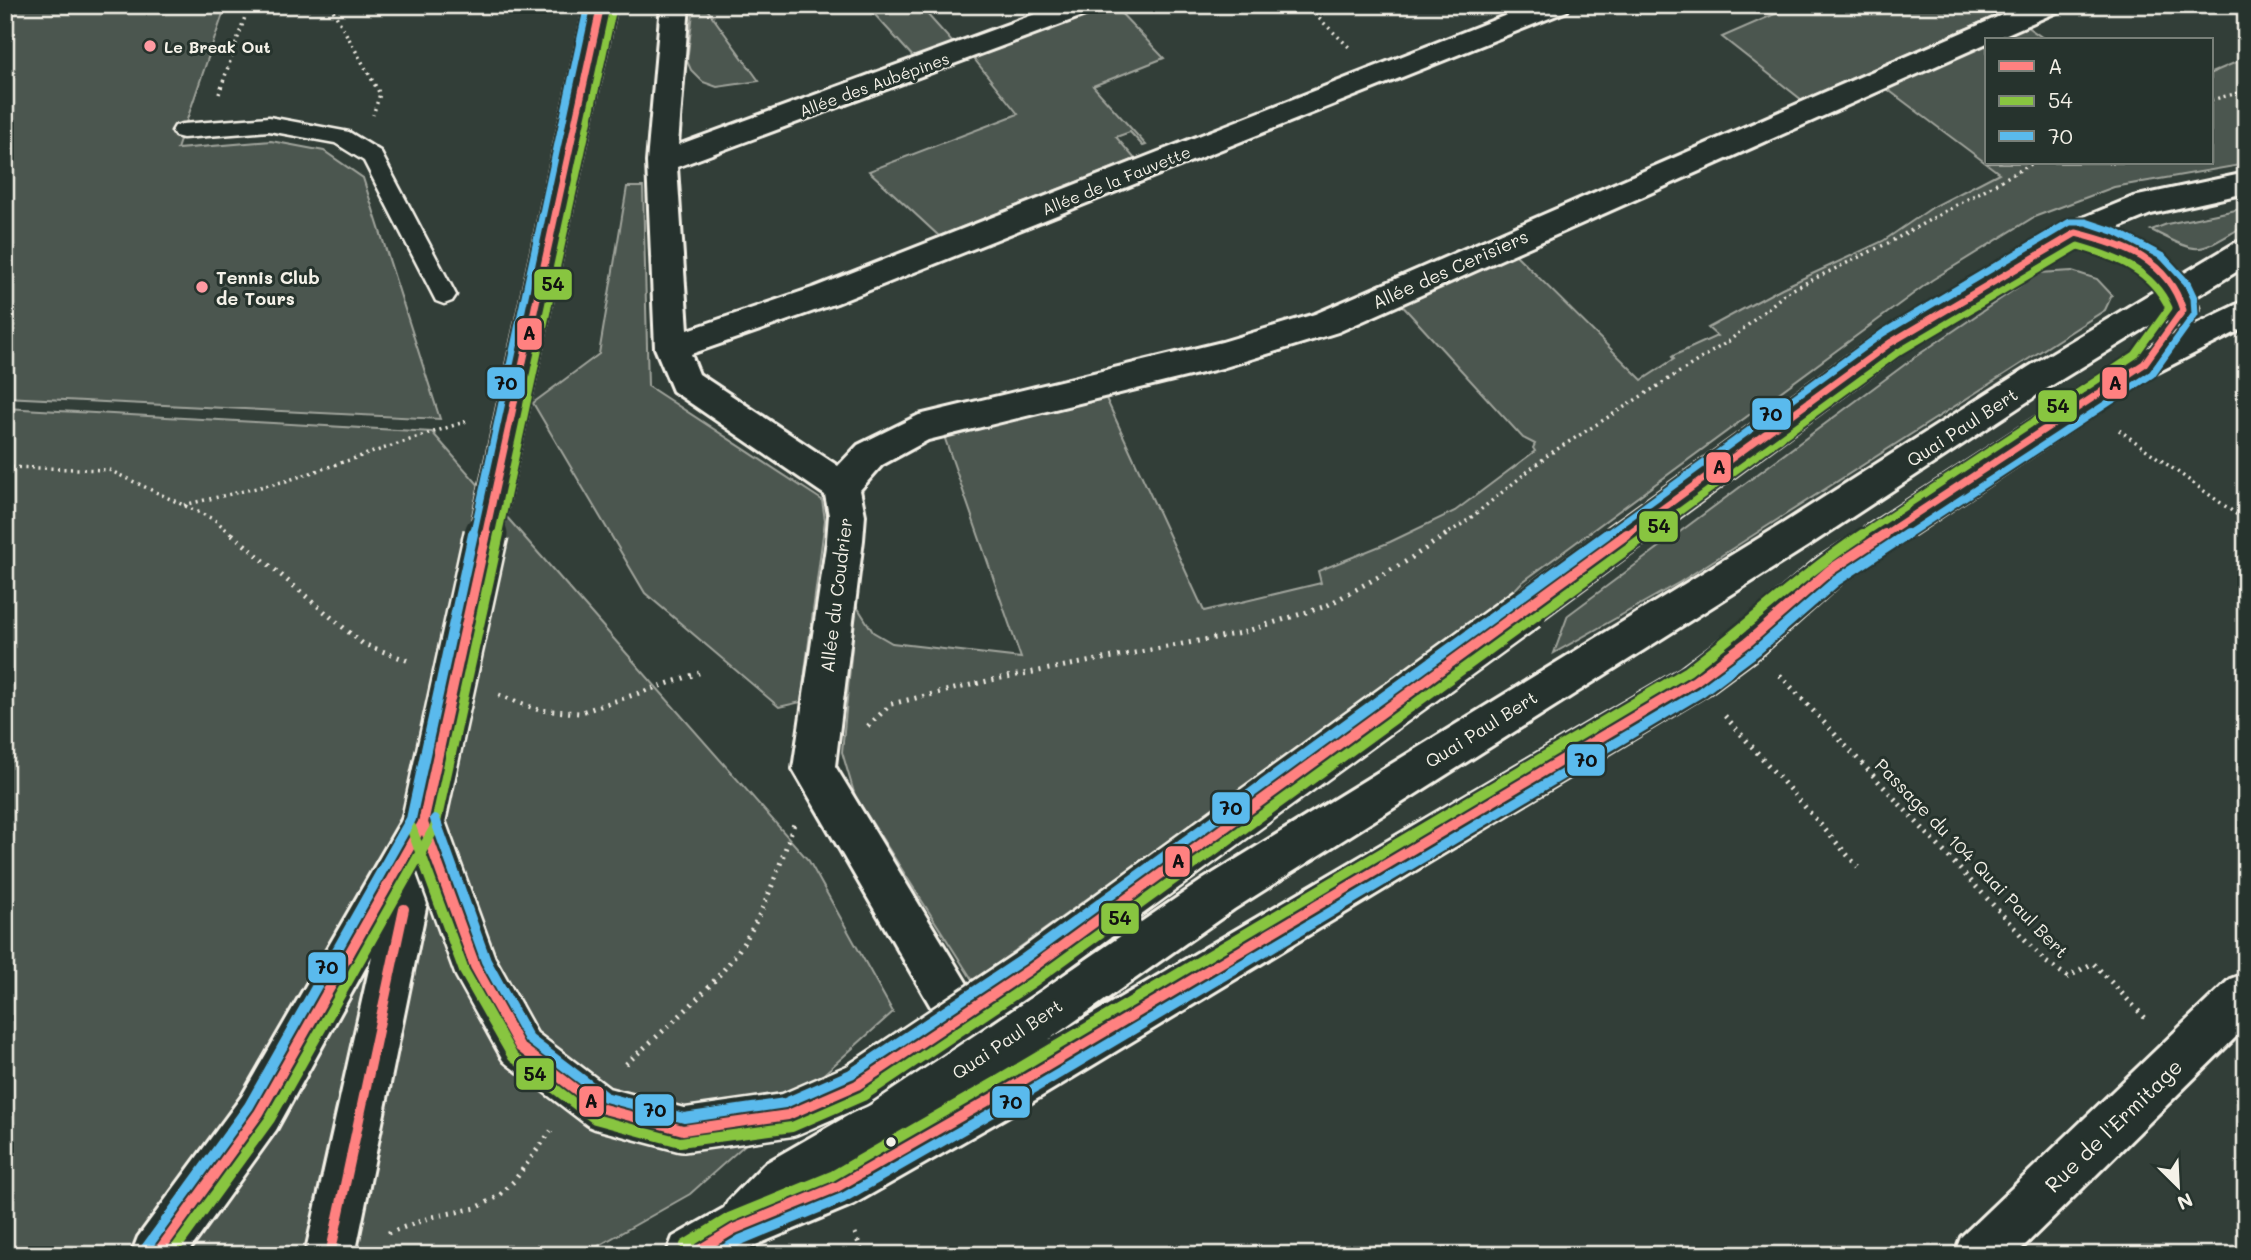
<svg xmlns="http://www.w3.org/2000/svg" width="2251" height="1260" font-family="Mali,sans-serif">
  <rect width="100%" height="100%" fill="#323e38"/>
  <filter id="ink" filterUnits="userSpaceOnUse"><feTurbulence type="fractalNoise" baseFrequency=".0143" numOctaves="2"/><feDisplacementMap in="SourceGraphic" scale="14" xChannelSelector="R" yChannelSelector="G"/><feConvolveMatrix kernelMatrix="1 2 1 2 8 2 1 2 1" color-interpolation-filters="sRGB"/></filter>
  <g filter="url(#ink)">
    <!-- green -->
    <g fill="#4c564f" stroke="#a0a49c" stroke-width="2">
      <path d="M5,5H226L177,149L271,141L324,151L363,178L440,419L5,397Z"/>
      <path d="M694,5H704L759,81L717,87L703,82L691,70L687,61Z"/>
      <path d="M866,5H919L954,44L915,59Z"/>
      <path d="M1776,5H1990L2002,13L1802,100L1722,37L1782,11Z"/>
      <path d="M1115,7L1164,58L1093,86L1146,145L1143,146L1130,132L1116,137L1135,159L939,236L869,171L1018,114L971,55L1088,11Z"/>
      <path d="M2023,24L2046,40H1987V163H2211V73L2246,58V164L2114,187L2034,217L1932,280L1521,583L1510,595L973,981L855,796L842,752L856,605L873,632L892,643L1021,658L944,436L1020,414L1104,394L1204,611L1321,583L1318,571L1390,542L1455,511L1535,451L1533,448L1535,444L1523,438L1398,301L1511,250L1642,380L1674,359L1672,357L1675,355L1717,336L1708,328L1782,288L1883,241L1933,207L1999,173L1883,86Z"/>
      <path d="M627,187H643L648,386L822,500L825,520L801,702L779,707L645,593L533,403L599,354Z"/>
      <path d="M2246,208V225C2194,254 2204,256 2151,230L2167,224Z"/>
      <path d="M2072,271L2097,279L2112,295L2105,310L1680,582L1554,653L1568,615L1915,357L2039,273Z"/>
      <path d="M5,408L432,432L809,861L893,1012L690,1194L582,1255H5Z"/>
    </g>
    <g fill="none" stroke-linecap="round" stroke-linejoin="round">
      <defs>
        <path id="lane" d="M269,117L349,132L380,151L456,295L452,301L444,304L436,301L364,161L335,143L269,131L183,138L175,136L172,131L175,126L183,124Z"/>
        <g id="street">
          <path d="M661,5H689L678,145L1060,5H1099L1096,11L677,167L688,330L815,287L1532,5H1570L1567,11L837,303L691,354L699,374L838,466L858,445L919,415L1222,342L1315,314L2025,5H2062L2059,11L1993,40H1987V43L1338,332L1222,368L928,440L882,465L860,490L865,515L863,540L835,766L992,1025L999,1041L992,1057L976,1064L960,1057L793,769L827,540L829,515L825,495L673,391L655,348L647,162Z"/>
          <path d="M2246,973V1027L2015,1255H1954L1961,1237L2230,979Z"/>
        </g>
        <g id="primary">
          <path d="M2246,173V193L2151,214L2110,231L2152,249L2183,274L2235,243L2246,240V266L2195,297L2199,310L2192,323L2180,326L2168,323L2165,316L2054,384L1808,546L1234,909L1048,1040L1681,669L1735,629L1816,560L2132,355L2246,300V327L2156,373L1842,582L1763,653L1709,693L1022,1108L854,1204L751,1247L738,1255H666L673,1237L724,1208L728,1201L764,1164L863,1107L969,1040L1204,879L1782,524L2030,366L2158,289L2129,265L2080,245L1902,352L1540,620L1527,624L1514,620L1508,608L1514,596L1878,334L2065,225L2133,197Z"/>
          <path d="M423,803L438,809L444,823L432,848L436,859L355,1255H305L372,956L276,1130L186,1255H131L138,1237L242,1096L408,809Z"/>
        </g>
      </defs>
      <!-- lane casing -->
      <use href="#lane" stroke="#f4f1e8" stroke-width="5"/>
      <!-- street casing -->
      <use href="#street" stroke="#f4f1e8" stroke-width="6"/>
      <!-- primary casing -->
      <use href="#primary" stroke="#f4f1e8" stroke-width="6"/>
      <!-- path-far1 -->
      <g stroke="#f4f1e8" stroke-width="3.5" stroke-dasharray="2 4.5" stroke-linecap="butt">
        <path d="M330,5L380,94L373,115"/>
        <path d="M1305,5L1351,49"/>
        <path d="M219,94L249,5"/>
        <path d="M2211,100L2246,91"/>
        <path d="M2119,430L2246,521"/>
        <path d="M5,467L109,470L215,520L234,536"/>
        <path d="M184,505L286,481L467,421"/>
        <path d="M1444,536L1468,520L1548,455L1729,341L1787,292L1888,243L2033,163"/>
      </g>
      <!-- path -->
      <g stroke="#f4f1e8" stroke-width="5" stroke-dasharray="2 6" stroke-linecap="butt">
        <path d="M232,534L363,644L409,661"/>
        <path d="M1780,675L2046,962L2068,977L2093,963L2148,1021"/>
        <path d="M499,695L539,710L579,713L699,673"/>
        <path d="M1725,716L1858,867"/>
        <path d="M868,726L891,704L996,679L1241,633L1326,606L1405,562L1447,534"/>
        <path d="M626,1064C669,1025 719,985 749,934C769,900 781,861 794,824"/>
        <path d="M388,1233L432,1217L476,1208L499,1196L514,1181L551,1131"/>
        <path d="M855,1233L863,1255"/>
      </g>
      <!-- lane -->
      <use href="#lane" fill="#26332d" fill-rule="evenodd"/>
      <!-- street -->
      <use href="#street" fill="#26332d" fill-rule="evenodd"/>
      <!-- primary -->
      <use href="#primary" fill="#26332d" fill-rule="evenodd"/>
      <defs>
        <path id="primary-bridge-far1" d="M485,536L601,5"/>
        <path id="primary-bridge" d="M486,534L423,823L475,966L520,1047L600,1108L683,1130L788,1115L857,1085L1029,970L1527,608"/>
      </defs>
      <!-- primary-bridge-far1 casing -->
      <use href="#primary-bridge-far1" stroke="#f4f1e8" stroke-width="36" stroke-linecap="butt"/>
      <!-- primary-bridge casing -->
      <use href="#primary-bridge" stroke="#f4f1e8" stroke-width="48" stroke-linecap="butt"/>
      <!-- primary-bridge-far1 -->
      <use href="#primary-bridge-far1" stroke="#26332d" stroke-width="32"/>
      <!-- primary-bridge -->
      <use href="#primary-bridge" stroke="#26332d" stroke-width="43"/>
      <defs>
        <g id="bus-1-far1">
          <path d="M485,536L601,5"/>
          <path d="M1625,536L1890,343L2076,233C2124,245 2167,259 2183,310L2144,364L1882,536"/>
        </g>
        <g id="bus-1">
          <path d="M423,823L475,966L520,1047L600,1108L683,1130L788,1115L857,1085L1029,970L1627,534"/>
          <path d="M156,1255L259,1113L423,823L486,534"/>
          <path d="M330,1255L404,909"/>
          <path d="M691,1255L734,1229L837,1187L1005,1091L1695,681L1749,641L1829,571L1885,534"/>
        </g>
        <g id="bus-2-far1">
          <path d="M498,536L613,8"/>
          <path d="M1646,536L1897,353L2078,246C2116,257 2152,270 2169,308L2135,355L1860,536"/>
        </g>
        <g id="bus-2">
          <path d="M411,827L464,971L513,1057L595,1119L680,1142L792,1127L863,1096L1036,980L1648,534"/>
          <path d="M685,1245L729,1218L832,1176L999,1080L1688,671C1747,626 1801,575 1863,534"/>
          <path d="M171,1255L270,1119L435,827L499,534"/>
        </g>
        <g id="bus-3-far1">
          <path d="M473,536L588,5"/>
          <path d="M1604,536L1883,333L2070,222H2086L2116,232L2163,257L2187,283L2194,298L2195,314L2152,374L1905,536"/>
        </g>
        <g id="bus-3">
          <path d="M435,819L486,961L529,1039L605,1097L684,1118L785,1103L851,1074L1022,960L1607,534"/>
          <path d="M146,1248L249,1106L411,819L473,534"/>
          <path d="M715,1255L740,1240L843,1198L1011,1102L1701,692L1757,650L1836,581L1907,534"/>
        </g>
      </defs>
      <!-- bus-1-far1 casing -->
      <use href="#bus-1-far1" stroke="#26332d" stroke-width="11"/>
      <!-- bus-1 casing -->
      <use href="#bus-1" stroke="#26332d" stroke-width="15"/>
      <!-- bus-2-far1 casing -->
      <use href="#bus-2-far1" stroke="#26332d" stroke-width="11"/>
      <!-- bus-2 casing -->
      <use href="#bus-2" stroke="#26332d" stroke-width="15"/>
      <!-- bus-3-far1 casing -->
      <use href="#bus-3-far1" stroke="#26332d" stroke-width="11"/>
      <!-- bus-3 casing -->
      <use href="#bus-3" stroke="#26332d" stroke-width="15"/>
      <!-- bus-1-far1 -->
      <use href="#bus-1-far1" stroke="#ff8180" stroke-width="7"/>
      <!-- bus-1 -->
      <use href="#bus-1" stroke="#ff8180" stroke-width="10"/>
      <!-- bus-2-far1 -->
      <use href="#bus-2-far1" stroke="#88c540" stroke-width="7"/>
      <!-- bus-2 -->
      <use href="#bus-2" stroke="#88c540" stroke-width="10"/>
      <!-- bus-3-far1 -->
      <use href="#bus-3-far1" stroke="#5abaed" stroke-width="7"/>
      <!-- bus-3 -->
      <use href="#bus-3" stroke="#5abaed" stroke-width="10"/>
    </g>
  </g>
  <!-- markers -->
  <g fill="#ff9aa2" stroke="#26332d" stroke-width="2.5">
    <circle cx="150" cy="46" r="7"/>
    <circle cx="202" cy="287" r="7"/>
  </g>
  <circle fill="#f4f1e8" stroke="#26332d" stroke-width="2.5" cx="891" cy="1142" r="6"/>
  <g text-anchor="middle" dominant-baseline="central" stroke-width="6" stroke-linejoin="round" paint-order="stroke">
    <!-- far-poi labels -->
    <g font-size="16" font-weight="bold" fill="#f4f1e8" stroke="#26332d" text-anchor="start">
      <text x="164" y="46">Le Break Out</text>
    </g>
    <!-- far-street labels -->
    <g font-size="16" fill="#f4f1e8" stroke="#26332d">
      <text transform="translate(874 84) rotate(-20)">Allée des Aubépines</text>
      <text transform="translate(1116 180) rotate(-22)">Allée de la Fauvette</text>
    </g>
    <!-- street labels -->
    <g font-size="18" fill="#f4f1e8" stroke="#26332d">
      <text transform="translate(1450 269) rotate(-24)">Allée des Cerisiers</text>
      <text transform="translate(1962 427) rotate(-33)">Quai Paul Bert</text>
      <text transform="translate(836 595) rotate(-83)">Allée du Coudrier</text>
      <text transform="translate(1481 729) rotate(-32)">Quai Paul Bert</text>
      <text transform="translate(1972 858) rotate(46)">Passage du 104 Quai Paul Bert</text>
      <text transform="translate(1007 1039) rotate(-34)">Quai Paul Bert</text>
    </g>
    <!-- poi labels -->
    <g font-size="18" font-weight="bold" fill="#f4f1e8" stroke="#26332d" text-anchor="start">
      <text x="216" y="277">Tennis Club<tspan x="216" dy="21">de Tours</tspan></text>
    </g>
    <!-- near-street labels -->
    <g font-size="21" fill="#f4f1e8" stroke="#26332d">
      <text transform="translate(2113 1125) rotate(-44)">Rue de l'Ermitage</text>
    </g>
  </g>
  <g stroke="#26332d" stroke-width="2.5">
    <rect x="533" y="268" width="40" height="33" rx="7" fill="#88c540"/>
    <rect x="516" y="317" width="27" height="34" rx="7" fill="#ff8180"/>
    <rect x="486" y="366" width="40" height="34" rx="7" fill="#5abaed"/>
    <rect x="2101" y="366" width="27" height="34" rx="7" fill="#ff8180"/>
    <rect x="2037" y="389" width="41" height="34" rx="7" fill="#88c540"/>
    <rect x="1751" y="397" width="41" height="34" rx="7" fill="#5abaed"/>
    <rect x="1705" y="451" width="27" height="33" rx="7" fill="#ff8180"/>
    <rect x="1638" y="510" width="41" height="33" rx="7" fill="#88c540"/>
    <rect x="1566" y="743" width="40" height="34" rx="7" fill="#5abaed"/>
    <rect x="1211" y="791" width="40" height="34" rx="7" fill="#5abaed"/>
    <rect x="1164" y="845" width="27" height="33" rx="7" fill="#ff8180"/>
    <rect x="1100" y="902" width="40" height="33" rx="7" fill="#88c540"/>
    <rect x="307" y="951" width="40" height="33" rx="7" fill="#5abaed"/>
    <rect x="515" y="1057" width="40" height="34" rx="7" fill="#88c540"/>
    <rect x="578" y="1085" width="27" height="33" rx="7" fill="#ff8180"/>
    <rect x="991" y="1085" width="40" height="34" rx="7" fill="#5abaed"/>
    <rect x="634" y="1093" width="41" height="34" rx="7" fill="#5abaed"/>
  </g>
  <g font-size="19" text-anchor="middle" font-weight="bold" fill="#111">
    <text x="553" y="291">54</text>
    <text x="529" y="340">A</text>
    <text x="506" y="390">70</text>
    <text x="2115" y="390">A</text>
    <text x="2058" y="413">54</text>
    <text x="1771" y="421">70</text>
    <text x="1719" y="474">A</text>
    <text x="1659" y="533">54</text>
    <text x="1586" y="767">70</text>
    <text x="1231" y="815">70</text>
    <text x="1178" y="868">A</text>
    <text x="1120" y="925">54</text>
    <text x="327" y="974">70</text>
    <text x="535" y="1081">54</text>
    <text x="591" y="1108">A</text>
    <text x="1011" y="1109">70</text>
    <text x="655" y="1117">70</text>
  </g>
  <!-- margin -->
  <rect width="2251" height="1260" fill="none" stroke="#26332d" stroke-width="28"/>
  <rect x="14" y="14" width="2223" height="1232" fill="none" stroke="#f4f1e8" stroke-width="2.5" filter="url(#ink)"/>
  <!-- legend -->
  <rect x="1985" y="38" width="228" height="126" fill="#26332d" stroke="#787f78" stroke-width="2"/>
  <rect x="1999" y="61" width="35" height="10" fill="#ff8180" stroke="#787f78" stroke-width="2"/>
  <text x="2048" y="74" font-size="21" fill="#f4f1e8">A</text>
  <rect x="1999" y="96" width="35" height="10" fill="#88c540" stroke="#787f78" stroke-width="2"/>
  <text x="2048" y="108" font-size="21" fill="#f4f1e8">54</text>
  <rect x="1999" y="131" width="35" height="10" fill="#5abaed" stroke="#787f78" stroke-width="2"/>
  <text x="2048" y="144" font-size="21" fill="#f4f1e8">70</text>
  <!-- north arrow -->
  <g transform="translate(2178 1186) rotate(156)" stroke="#26332d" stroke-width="5" paint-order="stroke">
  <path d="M0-5L12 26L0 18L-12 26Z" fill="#f4f1e8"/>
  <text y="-10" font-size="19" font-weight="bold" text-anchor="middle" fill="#f4f1e8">N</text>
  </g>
</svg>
